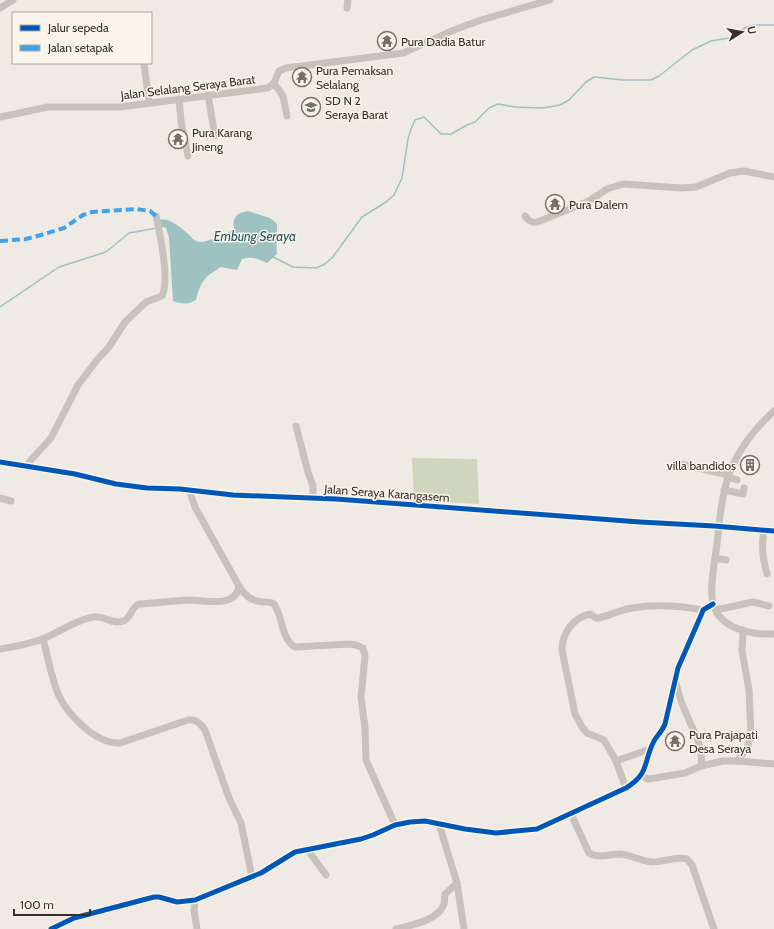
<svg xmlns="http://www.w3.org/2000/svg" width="774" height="929" font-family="Cabin,sans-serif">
  <rect width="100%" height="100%" fill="#efeae4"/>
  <!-- green -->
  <path fill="#d0d5bd" d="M412,458L477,459L479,504L414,500Z"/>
  <!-- water -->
  <path fill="#9ec1c1" d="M248,211L270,218L277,224C277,231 276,247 277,254L267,263C259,259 252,256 242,259L237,270L221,267C204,277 201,281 196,300C188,305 181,304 173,301L169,238L166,228L158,226V220C169,217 179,226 187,233C192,237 193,241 200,242C204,242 210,240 215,238C221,237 230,233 234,228C232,216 238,213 248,211Z"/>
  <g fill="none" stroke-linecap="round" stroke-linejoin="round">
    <!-- stream -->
    <g stroke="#9ec1c1" stroke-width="1.5">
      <path d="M273,257L293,267L316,268L325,264L332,258L362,217L386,202L394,195L402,178L408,139L411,129L415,120L424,117L441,134H451L467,125L475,122L489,108L498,104L515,107L543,108L560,105L569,100L586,82L594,77L623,80H651L659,76L692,50L711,41L729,38L745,28L754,25H774"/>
      <path d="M0,307L59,267L106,252L129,233L157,228"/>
    </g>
    <!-- minor -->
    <g stroke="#c8c2bc" stroke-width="7">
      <path d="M0,8L13,0"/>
      <path d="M347,8L348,0"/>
      <path d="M144,63L149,103"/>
      <path d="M274,83L283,96L287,116"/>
      <path d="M208,95L215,136"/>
      <path d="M179,99L181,121L188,156"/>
      <path d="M0,117L48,107H120L268,88L274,83L279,71L286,68L403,53L454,30L481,20L550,0"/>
      <path d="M525,216C529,221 531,223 537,222L575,207L589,201L607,189L623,184L682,188L696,187L730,173L744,171L774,177"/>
      <path d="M774,411C750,433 730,460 724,493C720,509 719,527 717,544C715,560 709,588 713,604C720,629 752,635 774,634"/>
      <path d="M296,426L308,472L313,486V498"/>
      <path d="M0,462L75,474L116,484L147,488L180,489L233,495L336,499L640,522L714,526L774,531"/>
      <path d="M681,464L728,475"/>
      <path d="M27,467L30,461L51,438L78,385L97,360L109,347L125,322L146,302L162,296C170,280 160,234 156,216"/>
      <path d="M728,477L737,480"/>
      <path d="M724,490L743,494L744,488"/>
      <path d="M0,498L11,501"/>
      <path d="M764,531C761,545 763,560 767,574"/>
      <path d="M715,558L726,560"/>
      <path d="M239,586C244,595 251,601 262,602C267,602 270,601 274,604C283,617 281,639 295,647L350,644L356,645L363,648L365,656L361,697L365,728L366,760L395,825"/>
      <path d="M716,610L753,602L769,606"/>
      <path d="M43,639C48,657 51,678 59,696C69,716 96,744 120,743L188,720C196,719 200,723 205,730L229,798L241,823L252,877"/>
      <path d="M0,649C13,647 33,643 45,638C61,631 76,620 93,617C103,615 113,625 123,621C131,619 131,607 139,604C156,603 172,601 189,600C204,600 236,609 239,586L195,507L189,490"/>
      <path d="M675,680C678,691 681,703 686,713C693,731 704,746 701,766"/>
      <path d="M616,761L650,749"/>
      <path d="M737,761L747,749L751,734L749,690L742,651L743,630"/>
      <path d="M642,775L647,779H649L685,773L701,766L723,761H737L774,764"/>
      <path d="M626,788L616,761L604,740L587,733L582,727L575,714L562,650C562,633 574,617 590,614L596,618H599C610,615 620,610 632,608C655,604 681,606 703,610"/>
      <path d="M571,814L589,853C598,859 610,854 620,854C632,855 643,862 653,862C664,862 676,856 687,859L692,865L714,929"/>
      <path d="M439,824L457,883L464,929"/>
      <path d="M307,849L326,875"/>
      <path d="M195,900L194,910L197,929"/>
      <path d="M51,929L74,918L154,897H159L177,902L195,900L261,873L295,852L361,839L373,835L395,825L410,822L425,821L465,829L496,833L537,829L626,788C649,774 643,764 653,743C656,736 662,732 665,724L678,668L702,613L703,610L713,604"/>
      <path d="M396,929C411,925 438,921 444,904C445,901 444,897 445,894L457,883"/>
    </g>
    <!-- quiet -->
    <path stroke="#3fa3eb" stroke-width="4" stroke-dasharray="8 4" stroke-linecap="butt" d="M0,241L26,239L41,235L64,228L83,215L92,212L136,209L150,211L156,216"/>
    <defs>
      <g id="cycleway">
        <path d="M0,462L75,474L116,484L147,488L180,489L233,495L336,499L640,522L714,526L774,531"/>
        <path d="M51,929L74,918L154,897H159L177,902L195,900L261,873L295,852L361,839L373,835L395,825L410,822L425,821L465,829L496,833L537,829L626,788C649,774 643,764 653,743C656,736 662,732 665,724L678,668L702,613L703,610L713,604"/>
      </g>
    </defs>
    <!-- cycleway casing -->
    <use href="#cycleway" stroke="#fbf4eb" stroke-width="8"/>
    <!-- cycleway -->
    <use href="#cycleway" stroke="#0057b8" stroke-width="5"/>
  </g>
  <!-- icons -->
  <defs>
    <symbol id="temple-ring" viewBox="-11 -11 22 22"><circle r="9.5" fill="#fbf4eb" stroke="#79706a" stroke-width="1.5"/><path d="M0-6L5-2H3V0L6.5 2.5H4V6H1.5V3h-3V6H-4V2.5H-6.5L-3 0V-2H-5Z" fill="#79706a"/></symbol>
    <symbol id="school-ring" viewBox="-11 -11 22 22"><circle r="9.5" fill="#fbf4eb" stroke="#79706a" stroke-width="1.5"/><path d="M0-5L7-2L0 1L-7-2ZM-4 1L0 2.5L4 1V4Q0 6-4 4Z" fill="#79706a"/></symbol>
    <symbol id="building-ring" viewBox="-11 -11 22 22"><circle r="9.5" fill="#fbf4eb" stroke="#79706a" stroke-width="1.5"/><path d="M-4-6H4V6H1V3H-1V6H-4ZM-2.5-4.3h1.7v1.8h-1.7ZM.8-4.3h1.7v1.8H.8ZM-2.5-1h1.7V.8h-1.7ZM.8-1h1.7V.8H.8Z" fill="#79706a"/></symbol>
  </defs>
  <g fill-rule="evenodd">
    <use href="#temple-ring" x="376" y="30" width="22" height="22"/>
    <use href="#temple-ring" x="291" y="66" width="22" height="22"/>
    <use href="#school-ring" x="300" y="96" width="22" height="22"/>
    <use href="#temple-ring" x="167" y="128" width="22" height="22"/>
    <use href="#temple-ring" x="544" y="193" width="22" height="22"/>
    <use href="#building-ring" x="739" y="454" width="22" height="22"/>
    <use href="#temple-ring" x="664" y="730" width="22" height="22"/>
  </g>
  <g text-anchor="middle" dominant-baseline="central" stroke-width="3" stroke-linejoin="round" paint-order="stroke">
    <!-- poi labels -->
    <g font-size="12" fill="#3a2f29" stroke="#fbf4eb" text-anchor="start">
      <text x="401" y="41">Pura Dadia Batur</text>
      <text x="316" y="70">Pura Pemaksan<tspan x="316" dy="14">Selalang</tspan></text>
      <text x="325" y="100">SD N 2<tspan x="325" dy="14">Seraya Barat</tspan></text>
      <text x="192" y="132">Pura Karang<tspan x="192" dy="14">Jineng</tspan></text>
      <text x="569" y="204">Pura Dalem</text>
      <text x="736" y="465" text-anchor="end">villa bandidos</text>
      <text x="689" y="734">Pura Prajapati<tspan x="689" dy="14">Desa Seraya</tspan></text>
    </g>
    <!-- street labels -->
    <g font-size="12" fill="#3a2f29" stroke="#fbf4eb">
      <text transform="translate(188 87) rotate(-7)">Jalan Selalang Seraya Barat</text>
      <text transform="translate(387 493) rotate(4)">Jalan Seraya Karangasem</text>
    </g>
    <!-- water labels -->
    <g font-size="13" font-style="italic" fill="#1d585e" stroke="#fbf4eb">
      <text x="255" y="236">Embung Seraya</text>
    </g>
  </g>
  <!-- legend -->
  <rect x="12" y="12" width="140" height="52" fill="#fbf4eb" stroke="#aea59d"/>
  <rect x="20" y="25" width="20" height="6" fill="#0057b8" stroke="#aea59d"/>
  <text x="48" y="32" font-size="12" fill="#3a2f29">Jalur sepeda</text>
  <rect x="20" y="45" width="20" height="6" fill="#3fa3eb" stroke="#aea59d"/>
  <text x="48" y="52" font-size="12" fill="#3a2f29">Jalan setapak</text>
  <!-- north arrow -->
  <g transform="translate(742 32) rotate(79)" stroke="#fbf4eb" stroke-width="3" paint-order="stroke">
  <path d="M0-3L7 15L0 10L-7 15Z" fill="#3a2f29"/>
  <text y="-6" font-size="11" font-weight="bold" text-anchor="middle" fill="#3a2f29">U</text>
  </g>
  <!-- scale -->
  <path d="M14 909v6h76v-6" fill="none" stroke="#3a2f29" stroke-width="2"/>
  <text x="20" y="909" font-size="12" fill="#3a2f29" stroke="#fbf4eb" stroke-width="3" paint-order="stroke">100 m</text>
</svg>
